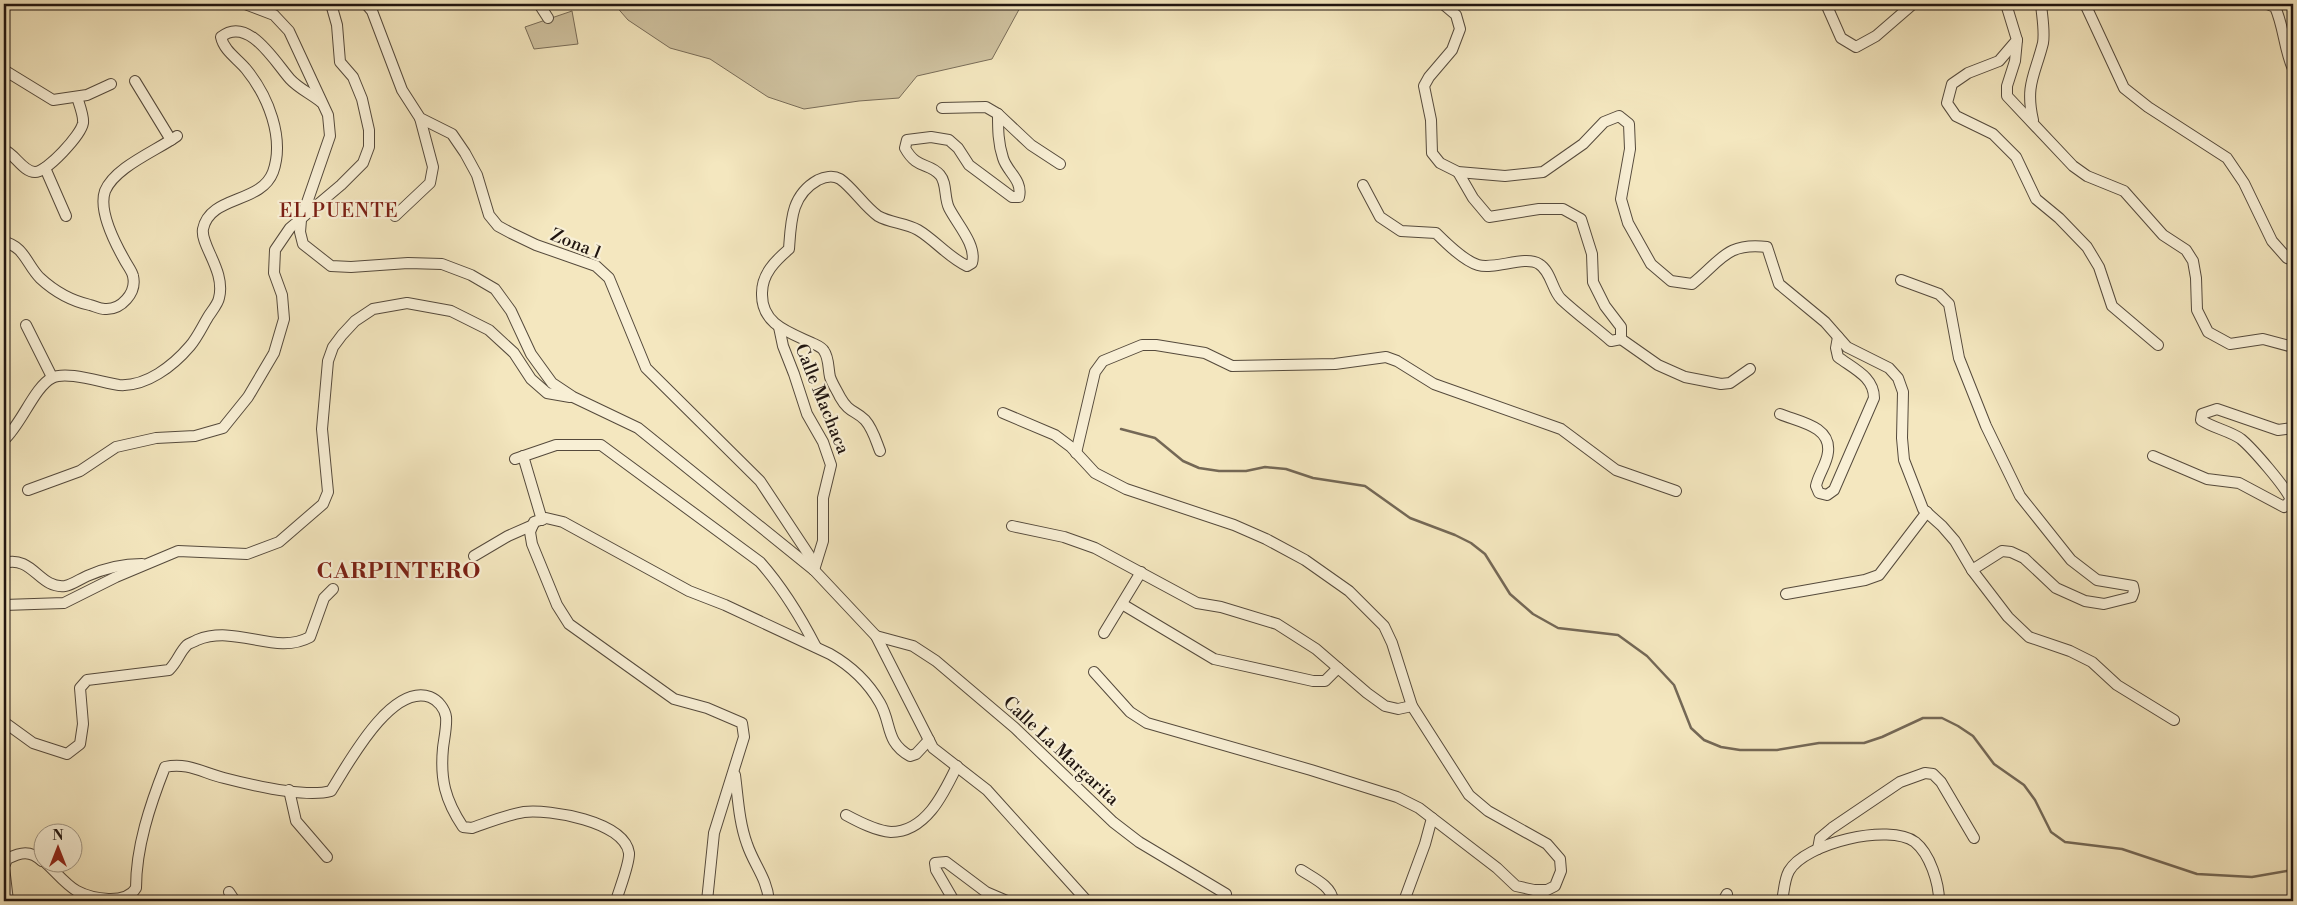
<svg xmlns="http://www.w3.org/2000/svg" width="2297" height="905" font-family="'Libre Bodoni',serif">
  <rect width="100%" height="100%" fill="#f4e7bf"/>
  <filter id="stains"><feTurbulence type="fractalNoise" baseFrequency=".004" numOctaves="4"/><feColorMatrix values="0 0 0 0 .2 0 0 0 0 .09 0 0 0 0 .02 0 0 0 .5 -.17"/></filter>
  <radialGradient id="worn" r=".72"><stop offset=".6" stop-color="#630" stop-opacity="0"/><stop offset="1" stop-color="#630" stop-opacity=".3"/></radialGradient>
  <!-- green -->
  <g fill="#d0c3a1" stroke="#786c58">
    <path d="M614,4H1022L992,59L917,76L899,98L859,101L804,109L768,97L710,59L670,48L628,20Z"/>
    <path d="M572,11L578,44L534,49L525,27Z"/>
  </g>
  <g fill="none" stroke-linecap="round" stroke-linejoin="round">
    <!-- stream -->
    <path stroke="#746856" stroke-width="2.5" d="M1121,429L1155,438L1183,461L1199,468L1219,471H1246L1265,467L1286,469L1313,478L1365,486L1410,518L1455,535L1471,543L1485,554L1510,594L1533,614L1558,628L1618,635L1647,656L1674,685L1691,728L1704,740L1721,747L1740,750H1777L1819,743H1864L1882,737L1923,718H1942L1958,726L1973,736L1994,764L2024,785L2035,800L2051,832L2065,842L2122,849L2197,874L2252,877L2293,870"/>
    <defs>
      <g id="minor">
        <path d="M245,4L274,15L289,31L328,115L330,136L301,220L300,232L303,244L331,266L351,267L408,263L442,264L471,275L495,289L511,311L531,354L552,383L573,397L638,428L814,570L876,636L933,748L987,790L1087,901"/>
        <path d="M366,4L372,11L402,90L420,118L452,134L465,153L477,175L489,215L498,226L511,233L536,245L596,266L609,278L646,368L760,481L809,555L814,570"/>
        <path d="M539,4L548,18"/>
        <path d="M1443,4L1456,15L1460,29L1452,50L1429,77L1424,86L1431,120L1432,153L1440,163L1458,172L1505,176L1543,172L1583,144L1604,122L1619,116L1629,124L1630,149L1621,199L1628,223L1651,264L1671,281L1692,284C1721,261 1726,242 1767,247L1779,284L1825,322L1847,347L1889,368L1898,378L1903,392L1902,438L1904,460L1923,509L1942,526L1955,541L1972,570L2008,617L2029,637L2070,651L2092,662L2117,685L2174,720"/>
        <path d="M1826,4L1841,38L1856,47L1876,36L1913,4"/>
        <path d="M2006,4L2017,40L1999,61L1968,73L1952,84L1947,103L1956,116L1993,134L2016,157L2036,199L2059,218L2087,247L2099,267L2112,306L2158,345"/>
        <path d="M2085,4L2124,88L2148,107L2227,158L2244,183L2272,241L2287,258L2293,260"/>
        <path d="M2267,4L2275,7C2284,27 2284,49 2293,69"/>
        <path d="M2017,40L2015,61L2007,86V96L2073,166L2087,176L2124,191L2163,235L2186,250L2193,261L2196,278L2197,310L2208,332L2230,344L2263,339L2293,347"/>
        <path d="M4,70L53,100L87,95L111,84"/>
        <path d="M135,81L171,140"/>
        <path d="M942,108L986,107L998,114L1031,145L1060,164"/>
        <path d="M2033,120C2025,85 2035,75 2043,43C2045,31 2042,16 2041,4"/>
        <path d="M4,150C15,154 23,172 35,172C47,172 81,135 83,123C84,116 79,104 77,97"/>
        <path d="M45,168L66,216"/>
        <path d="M1363,185L1380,217L1401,231L1436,233C1446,243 1464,261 1478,265C1495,270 1525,255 1539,264C1551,271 1552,290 1561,299C1577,314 1595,327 1611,341L1621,339V327L1605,306L1593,282L1592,254L1581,219L1563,209H1539L1489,217L1473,198L1458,172"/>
        <path d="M395,216L430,183L433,167L420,118"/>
        <path d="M4,242C24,246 27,265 40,278C54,291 72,301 90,305C94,306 100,309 105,309C121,310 137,293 133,276C132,271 127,265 124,259C115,243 98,211 105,191C115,167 156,151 177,136"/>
        <path d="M1901,280L1939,294L1949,304L1959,358L1986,426L2020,496L2071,560L2097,580L2133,586L2134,591L2132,597L2104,604L2085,601L2056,588L2024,558L2011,552L2002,551L1972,570"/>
        <path d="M26,325L52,377"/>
        <path d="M779,327L783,346L794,374L807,414L823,442L831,465L823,498V541L814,570"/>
        <path d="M1621,339L1658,365L1685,377L1721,384L1730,383L1750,369"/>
        <path d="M1003,413L1055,435L1071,447L1095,473L1126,489L1234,525L1266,539L1305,560L1349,591L1384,626L1392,643L1412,706L1469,795L1488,811L1547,844L1560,859L1561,871L1555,886L1547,890H1534L1516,886L1497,868L1419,808L1397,797L1311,770L1147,723L1130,712L1094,672"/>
        <path d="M1780,414C1799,422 1831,426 1828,452C1827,464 1818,475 1816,486L1819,493L1827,495L1834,490L1874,398C1874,377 1854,369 1838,357L1836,348L1838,337"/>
        <path d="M4,440C21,425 35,386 52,378C66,370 103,383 119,385C146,387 173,366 190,346C197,338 202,327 208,317C211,312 218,304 219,298C226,271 200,245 203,229C210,195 261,204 273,172C285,138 268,96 246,69C238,59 224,51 221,37C248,15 275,62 290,79C298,88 311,94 321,102"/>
        <path d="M880,451C876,441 873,429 865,420C855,410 849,413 840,397C837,391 832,383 830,377C828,368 829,358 824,351C822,347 816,345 812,343C788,332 761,324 762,293C762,274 775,261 789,249C791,221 791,195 818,180C824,177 833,175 840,179C853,188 864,206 878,216C890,223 906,223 918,230C935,240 948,257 967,266L972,263C977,245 957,224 949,208C944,198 947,183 940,175C929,162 917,170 905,148L907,140L931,137L949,140L958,148L969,165L1012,197H1019C1023,180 1007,172 1003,158C998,143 998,129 998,114"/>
        <path d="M1076,453L1095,372L1103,361L1142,345H1156L1205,353L1232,366L1335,364L1386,357L1397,361L1434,384L1561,429L1616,470L1676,491"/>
        <path d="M523,456L542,520"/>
        <path d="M2153,456L2207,479L2239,483L2284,507L2291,500C2286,487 2252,448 2241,439C2230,431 2213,428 2201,420L2202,414L2217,409L2278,430L2293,428"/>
        <path d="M515,459L556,445H601L760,562C783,588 800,616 816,647"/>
        <path d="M28,490L80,471L116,447L156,438L195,436L223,428L248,397L274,353L284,319L282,295L274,273L275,250L290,228L341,185L363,163L369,147V130L362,99L353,77L340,62L337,25L331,4"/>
        <path d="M1012,526L1064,537L1095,548L1197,603L1221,607L1277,624L1316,649L1367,693L1385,706L1398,709L1412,706"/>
        <path d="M474,556L508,536L533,525"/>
        <path d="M4,563C33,555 39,589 65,586C72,585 80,579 87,576C105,568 122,564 142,564"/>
        <path d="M1786,594L1865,580L1879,575L1927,512"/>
        <path d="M1122,604L1214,659L1313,681H1325L1338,668"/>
        <path d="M4,605L64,603L116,577L178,551L247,554L279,542L323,504L328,492L322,429L328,361L333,347L342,335L355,321L373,309L407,303L451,311L489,330L514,353L531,379L547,393L570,397"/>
        <path d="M1104,633L1141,572"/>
        <path d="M876,636L913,646L936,661L1015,728L1113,822L1139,842L1226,894"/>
        <path d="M4,722L33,743L67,754L80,744L83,724L80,688L87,680L169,670C178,661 179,653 187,645C189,643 194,642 197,640C237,624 275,656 310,637L324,598L333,589"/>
        <path d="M735,775C738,798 739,822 747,844C754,865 767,878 769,901"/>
        <path d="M289,790L296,821L327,857"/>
        <path d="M846,815C859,822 876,831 891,832C926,832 944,793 957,766"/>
        <path d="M1818,849L1820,838L1832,828L1900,782L1925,773L1933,774L1941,782L1974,838"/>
        <path d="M45,862C55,871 66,885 77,891C92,899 126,905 136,888C136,847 150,805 165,767C188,762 203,773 224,778C251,785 306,798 331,791C348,764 391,683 430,697C438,700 445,709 446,717C447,726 444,739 443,748C440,779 445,800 463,827L472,828C489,822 506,815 524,812C549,809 624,821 629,853C630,863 619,890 616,901"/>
        <path d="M1301,870C1313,878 1332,886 1333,901"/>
        <path d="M229,892L235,901"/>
        <path d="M8,901L4,867L7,859C21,852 30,850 42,861"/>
        <path d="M707,901L714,833L744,737L742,723L707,708L674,699L569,624L557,605L532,544L530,532L534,522L546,518L563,522L689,591L725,605L830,654C851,666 868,682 880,703C892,724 885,742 910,756L916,754L929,740"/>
        <path d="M954,901L936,870L935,863L946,862L986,892L1007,901"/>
        <path d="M1404,901L1425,844L1432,818"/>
        <path d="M1723,901L1727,894"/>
        <path d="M1782,901C1784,892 1784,880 1789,871C1805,843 1889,823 1915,842C1930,854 1939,883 1939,901"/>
      </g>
    </defs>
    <!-- minor casing -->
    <use href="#minor" stroke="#554a3c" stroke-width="12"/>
    <!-- minor -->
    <use href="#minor" stroke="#f8efd5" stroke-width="10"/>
  </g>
  <g text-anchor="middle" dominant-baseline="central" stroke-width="4.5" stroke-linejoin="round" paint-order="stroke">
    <!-- street labels -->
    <g font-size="18" fill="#201510" stroke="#f8efd5">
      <text transform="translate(576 244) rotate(22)">Zona 1</text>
      <text transform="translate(822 399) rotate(68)">Calle Machaca</text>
      <text transform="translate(1061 751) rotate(43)">Calle La Margarita</text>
    </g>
    <!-- neighbourhood labels -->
    <g font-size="19" letter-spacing="1" fill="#7a1f14" stroke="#f8efd5">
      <text x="339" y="211">EL PUENTE</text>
    </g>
    <!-- district labels -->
    <g font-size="22" font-weight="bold" letter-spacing="1" fill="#7a1f14" stroke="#f8efd5">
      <text x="399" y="571">CARPINTERO</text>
    </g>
  </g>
  <!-- margin -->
  <rect width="2297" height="905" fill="none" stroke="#f4e7bf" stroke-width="20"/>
  <rect x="5" y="5" width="2287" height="895" fill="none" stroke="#201510" stroke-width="2.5"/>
  <rect x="10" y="10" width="2277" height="885" fill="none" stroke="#201510"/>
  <!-- north arrow -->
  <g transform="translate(58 848)"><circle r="24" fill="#f8efd5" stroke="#a29886"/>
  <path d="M0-4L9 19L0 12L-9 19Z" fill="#8f2418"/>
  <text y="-8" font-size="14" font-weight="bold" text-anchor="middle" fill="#201510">N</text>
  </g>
  <rect width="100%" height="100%" filter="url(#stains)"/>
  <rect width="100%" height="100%" fill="url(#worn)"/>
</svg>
